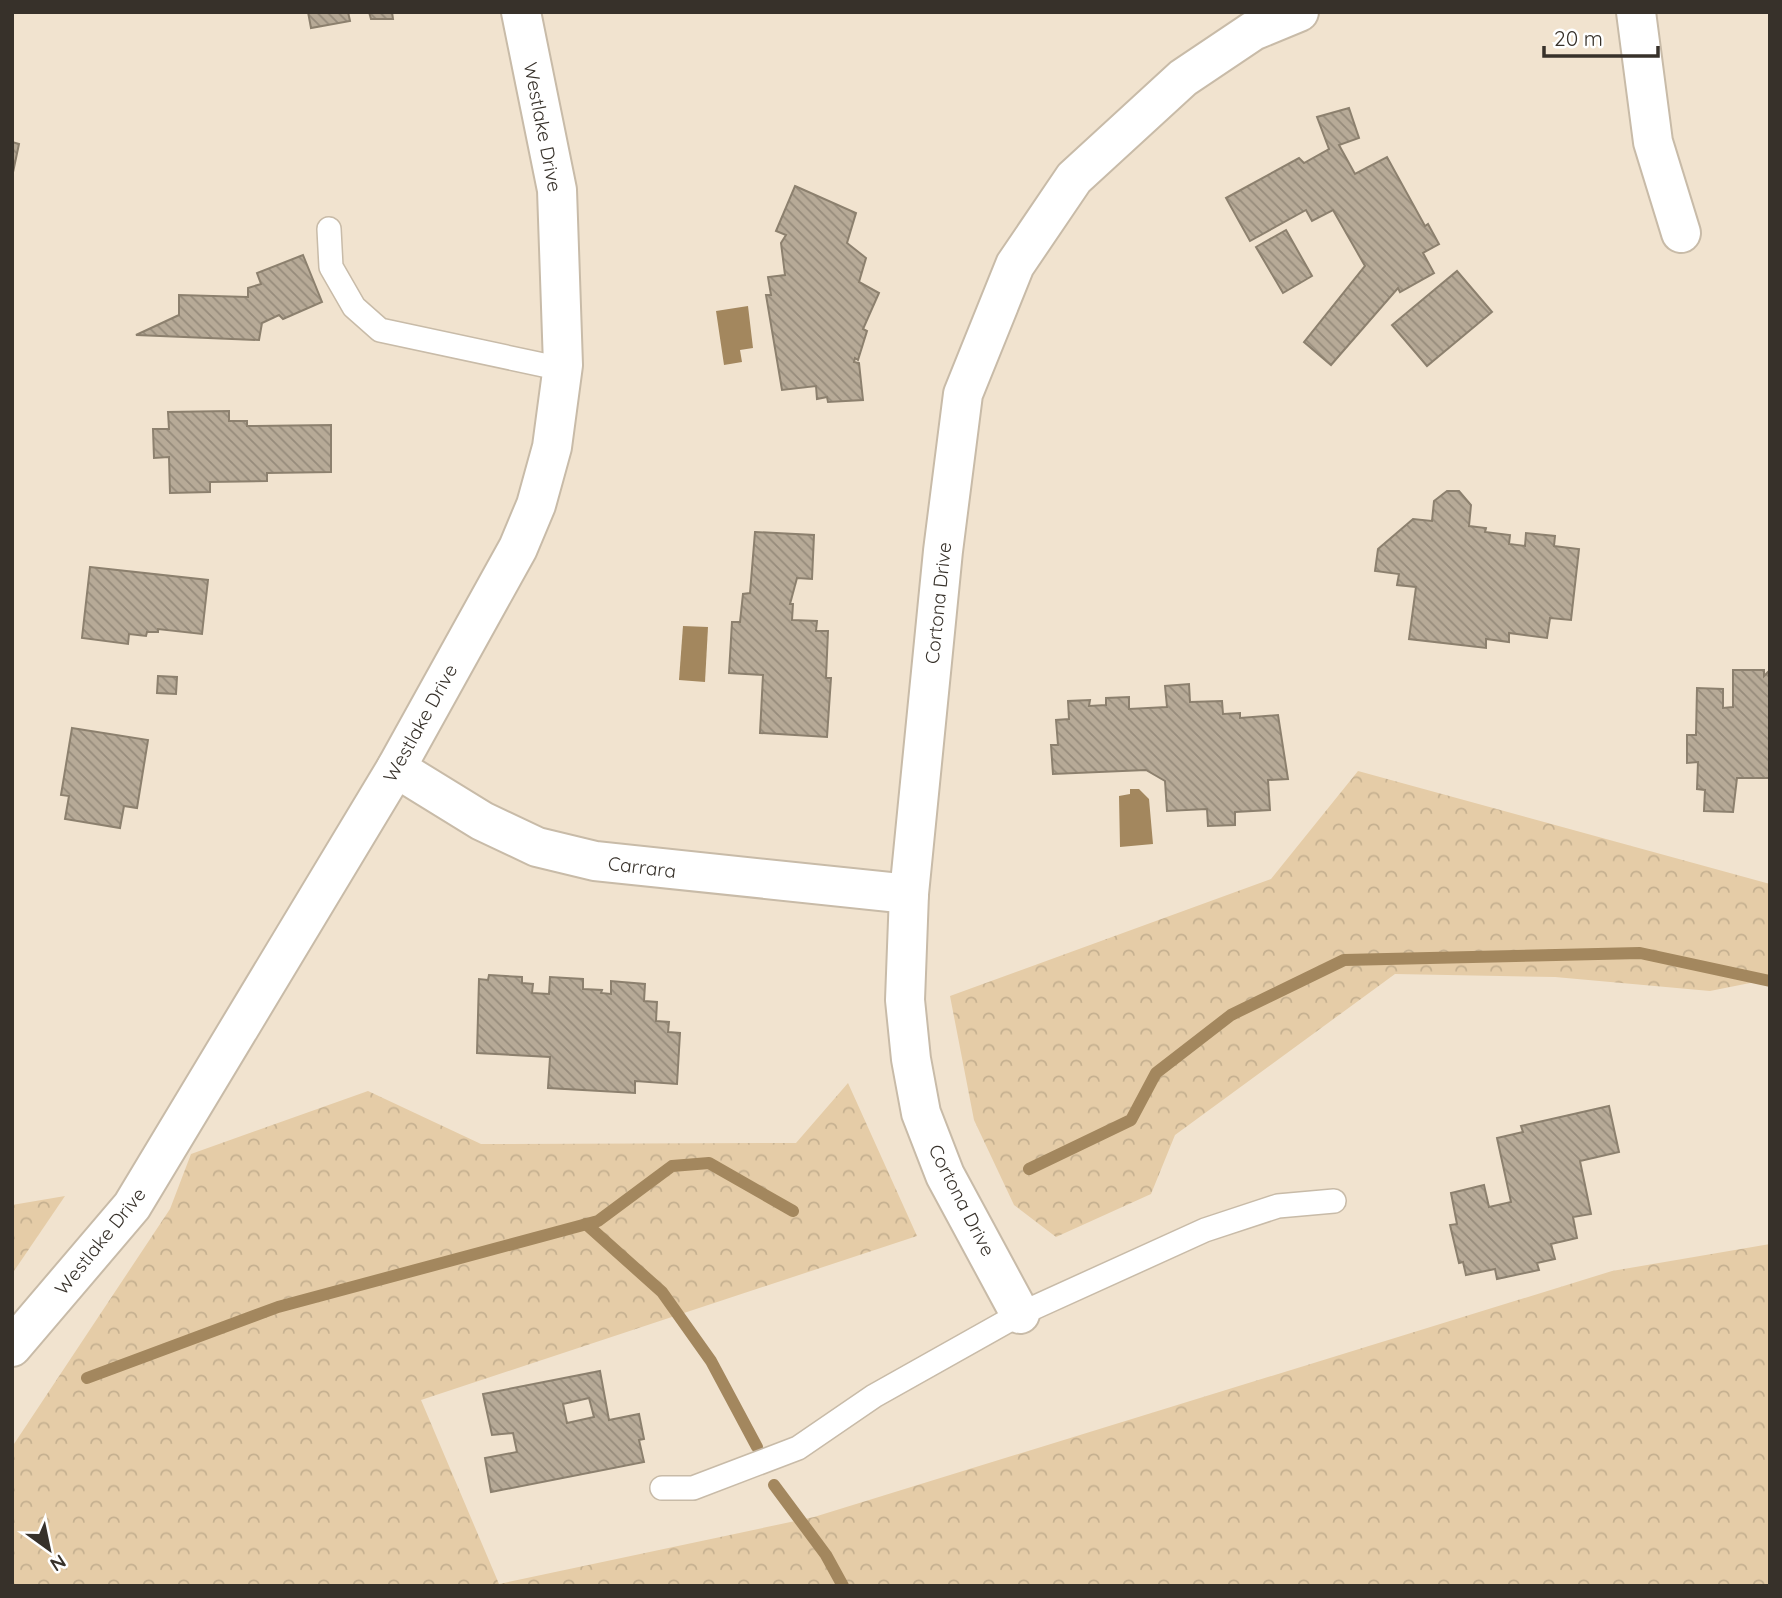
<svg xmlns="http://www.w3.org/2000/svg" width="1782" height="1598" font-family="Quicksand,sans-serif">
  <defs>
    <pattern id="forest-crowns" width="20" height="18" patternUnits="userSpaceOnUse" patternTransform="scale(1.75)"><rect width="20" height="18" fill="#e5cca7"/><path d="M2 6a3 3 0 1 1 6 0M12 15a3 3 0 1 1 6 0" fill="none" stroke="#c5b090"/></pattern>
    <pattern id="building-back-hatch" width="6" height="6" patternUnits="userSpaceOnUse" patternTransform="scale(1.75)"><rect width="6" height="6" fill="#b7aa97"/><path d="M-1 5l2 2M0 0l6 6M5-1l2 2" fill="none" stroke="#968b7b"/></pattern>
  </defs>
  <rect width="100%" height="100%" fill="#f1e3cf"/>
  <!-- forest -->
  <g fill="url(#forest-crowns)">
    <path d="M1358,771L1770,884V979L1710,991L1555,977L1395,974L1175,1135L1151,1194L1056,1237L1014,1205L974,1120L950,996L1271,879Z"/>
    <path d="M848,1083L917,1236L421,1400L499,1584L814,1517L1612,1271L1770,1244V1586H12V1447L170,1209L191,1154L368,1091L481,1144L796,1143Z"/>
    <path d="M65,1196L12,1274V1205Z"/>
  </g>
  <!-- water -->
  <g fill="#a3875e">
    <path d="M748,306L753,348L740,350L742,362L724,365L716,311Z"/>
    <path d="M683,626L708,627L705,682L679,680Z"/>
    <path d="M1130,789H1139L1149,799L1153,844L1120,847L1119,796L1130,794Z"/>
  </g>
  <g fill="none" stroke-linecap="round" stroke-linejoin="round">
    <!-- stream -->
    <g stroke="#a3875e" stroke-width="12">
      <path d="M1029,1169L1131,1120L1156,1073L1231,1015L1344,960L1640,953L1770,981"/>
      <path d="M586,1224L662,1292L711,1361L757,1447"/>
      <path d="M87,1378L278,1307L598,1221L672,1166L709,1163L793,1211"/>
      <path d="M774,1485L826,1555L843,1586"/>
    </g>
  </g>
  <!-- building -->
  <g fill="url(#building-back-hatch)" stroke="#8c806e" stroke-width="2" fill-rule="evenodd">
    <path d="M308,12H348L350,21L311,28Z"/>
    <path d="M369,12H392L393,19H371Z"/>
    <path d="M1349,108L1359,138L1339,145L1355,174L1387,157L1425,226L1428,224L1439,244L1423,253L1434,273L1400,292L1398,288L1331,365L1304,342L1365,266L1333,210L1312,221L1306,210L1250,241L1226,198L1299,158L1304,163L1329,149L1317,117Z"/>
    <path d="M12,142L19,144L12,177Z"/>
    <path d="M795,186L856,213L847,243L866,258L859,282L879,293L863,329L867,331L858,360L855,358L854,362L859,363L863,400L828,402L827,397L817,399L816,386L782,390L766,295H771L768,277L785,275L781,243L786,235L776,231Z"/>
    <path d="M1286,230L1312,276L1283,293L1256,247Z"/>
    <path d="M303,255L322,302L283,319L279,315L262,323L259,340L136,335L179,315V295L248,297V288L261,284L257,273Z"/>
    <path d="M1457,271L1492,312L1427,366L1392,325Z"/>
    <path d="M229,411V421H247V426L331,425V472L267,473V481L210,482V492L170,493L169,457L154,458L153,429H169L168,412Z"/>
    <path d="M1447,491H1459L1471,505L1469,526L1486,528L1485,532L1510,535L1509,544L1525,546L1526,533L1555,536L1554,546L1579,549L1571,620L1550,618L1547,638L1509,633V642L1486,639V648L1409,639L1416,587L1397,585L1399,574L1375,571L1378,549L1413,519L1432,521L1434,501Z"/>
    <path d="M755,532L814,535L812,579L797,578L790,604H793L792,620L817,621L816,631H828L826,678H831L827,737L760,733L763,675L729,673L732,622H740L743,594L750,593Z"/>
    <path d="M90,567L208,580L202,634L158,629V632H147L146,636L129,634L128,644L82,638Z"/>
    <path d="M1733,670H1764V676L1770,670V862L1769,778H1737L1733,812L1704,811L1705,790L1697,789L1698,762L1687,763V735H1696L1697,688L1723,689V708L1733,707Z"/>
    <path d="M158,676L177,677L176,694L157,693Z"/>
    <path d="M1189,684L1190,702L1222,701L1223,714L1240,713V718L1278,715L1288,779L1268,780L1270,810L1235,812V825L1208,826L1207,809L1167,811L1165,781L1146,770L1053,774L1051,745H1058L1056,720L1069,719L1068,701L1090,700L1089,706L1106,705V698L1129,697V709L1167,707L1165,686Z"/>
    <path d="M72,728L148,740L137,808L124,806L120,828L65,819L69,796L61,795Z"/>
    <path d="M489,975L522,977V983L533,984L532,993L549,994L550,977L583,979V989L602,990L601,993L611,994V981L645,984L644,1001L657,1002L656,1021L669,1022L668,1032L680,1033L677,1084L635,1081V1093L548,1088L550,1057L477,1053L479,979L488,980Z"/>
    <path d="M1609,1106L1619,1152L1580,1161L1591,1214L1573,1217L1577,1238L1551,1244L1555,1259L1537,1263L1539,1270L1497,1279L1495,1269L1466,1275L1463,1262L1459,1263L1450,1225L1457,1224L1451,1193L1484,1185L1489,1207L1511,1202L1497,1138L1523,1132L1521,1126Z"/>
    <path d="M600,1371L609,1420L639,1414L644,1439L639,1440L644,1462L491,1492L485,1458L517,1452L513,1433L492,1435L483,1394ZM589,1398L594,1417L567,1423L563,1404Z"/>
  </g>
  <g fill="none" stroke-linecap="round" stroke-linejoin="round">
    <defs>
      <g id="lane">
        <path d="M329,229L331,267L354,307L380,330L562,369"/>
        <path d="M662,1488H693L798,1448L874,1396L1020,1314L1205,1230L1278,1206L1334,1201"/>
      </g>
      <g id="street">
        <path d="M1636,12L1653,142L1681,233"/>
        <path d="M396,768L482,821L537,847L595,861L909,894"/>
        <path d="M1020,1314L945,1175L921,1113L911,1059L905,1000L909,894L943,551L963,394L1015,265L1074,178L1183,78L1253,31L1299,12"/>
      </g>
      <path id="secondary" d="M12,1347L132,1206L396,768L518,548L536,505L552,447L563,365L557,190L521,12"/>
    </defs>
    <!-- lane casing -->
    <use href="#lane" stroke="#c8bba8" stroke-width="26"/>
    <!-- street casing -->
    <use href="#street" stroke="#c8bba8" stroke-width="42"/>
    <!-- secondary casing -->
    <use href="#secondary" stroke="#c8bba8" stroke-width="42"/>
    <!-- lane -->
    <use href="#lane" stroke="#fff" stroke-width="23"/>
    <!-- street -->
    <use href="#street" stroke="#fff" stroke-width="38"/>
    <!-- secondary -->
    <use href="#secondary" stroke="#fff" stroke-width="38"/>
  </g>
  <g text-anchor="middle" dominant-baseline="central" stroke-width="5" stroke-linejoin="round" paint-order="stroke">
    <!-- street labels -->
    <g font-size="19" fill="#37312a" stroke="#fff">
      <text transform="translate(543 127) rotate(79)">Westlake Drive</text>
      <text transform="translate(938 603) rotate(-84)">Cortona Drive</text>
      <text transform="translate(420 723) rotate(-61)">Westlake Drive</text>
      <text transform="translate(642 867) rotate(7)">Carrara</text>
      <text transform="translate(962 1200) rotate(63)">Cortona Drive</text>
      <text transform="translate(100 1241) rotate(-51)">Westlake Drive</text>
    </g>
  </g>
  <!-- border -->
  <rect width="1782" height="1598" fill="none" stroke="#37312a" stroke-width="28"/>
  <!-- north arrow -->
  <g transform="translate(49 1549) rotate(147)" stroke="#ffffff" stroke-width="5" paint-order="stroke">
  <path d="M0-5L12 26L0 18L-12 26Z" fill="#37312a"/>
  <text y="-10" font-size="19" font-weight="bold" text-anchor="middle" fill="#37312a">N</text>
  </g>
  <!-- scale -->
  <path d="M1544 46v10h114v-10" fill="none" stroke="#37312a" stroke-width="3.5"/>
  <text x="1554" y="46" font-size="21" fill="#37312a" stroke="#ffffff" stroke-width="5" paint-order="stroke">20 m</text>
</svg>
